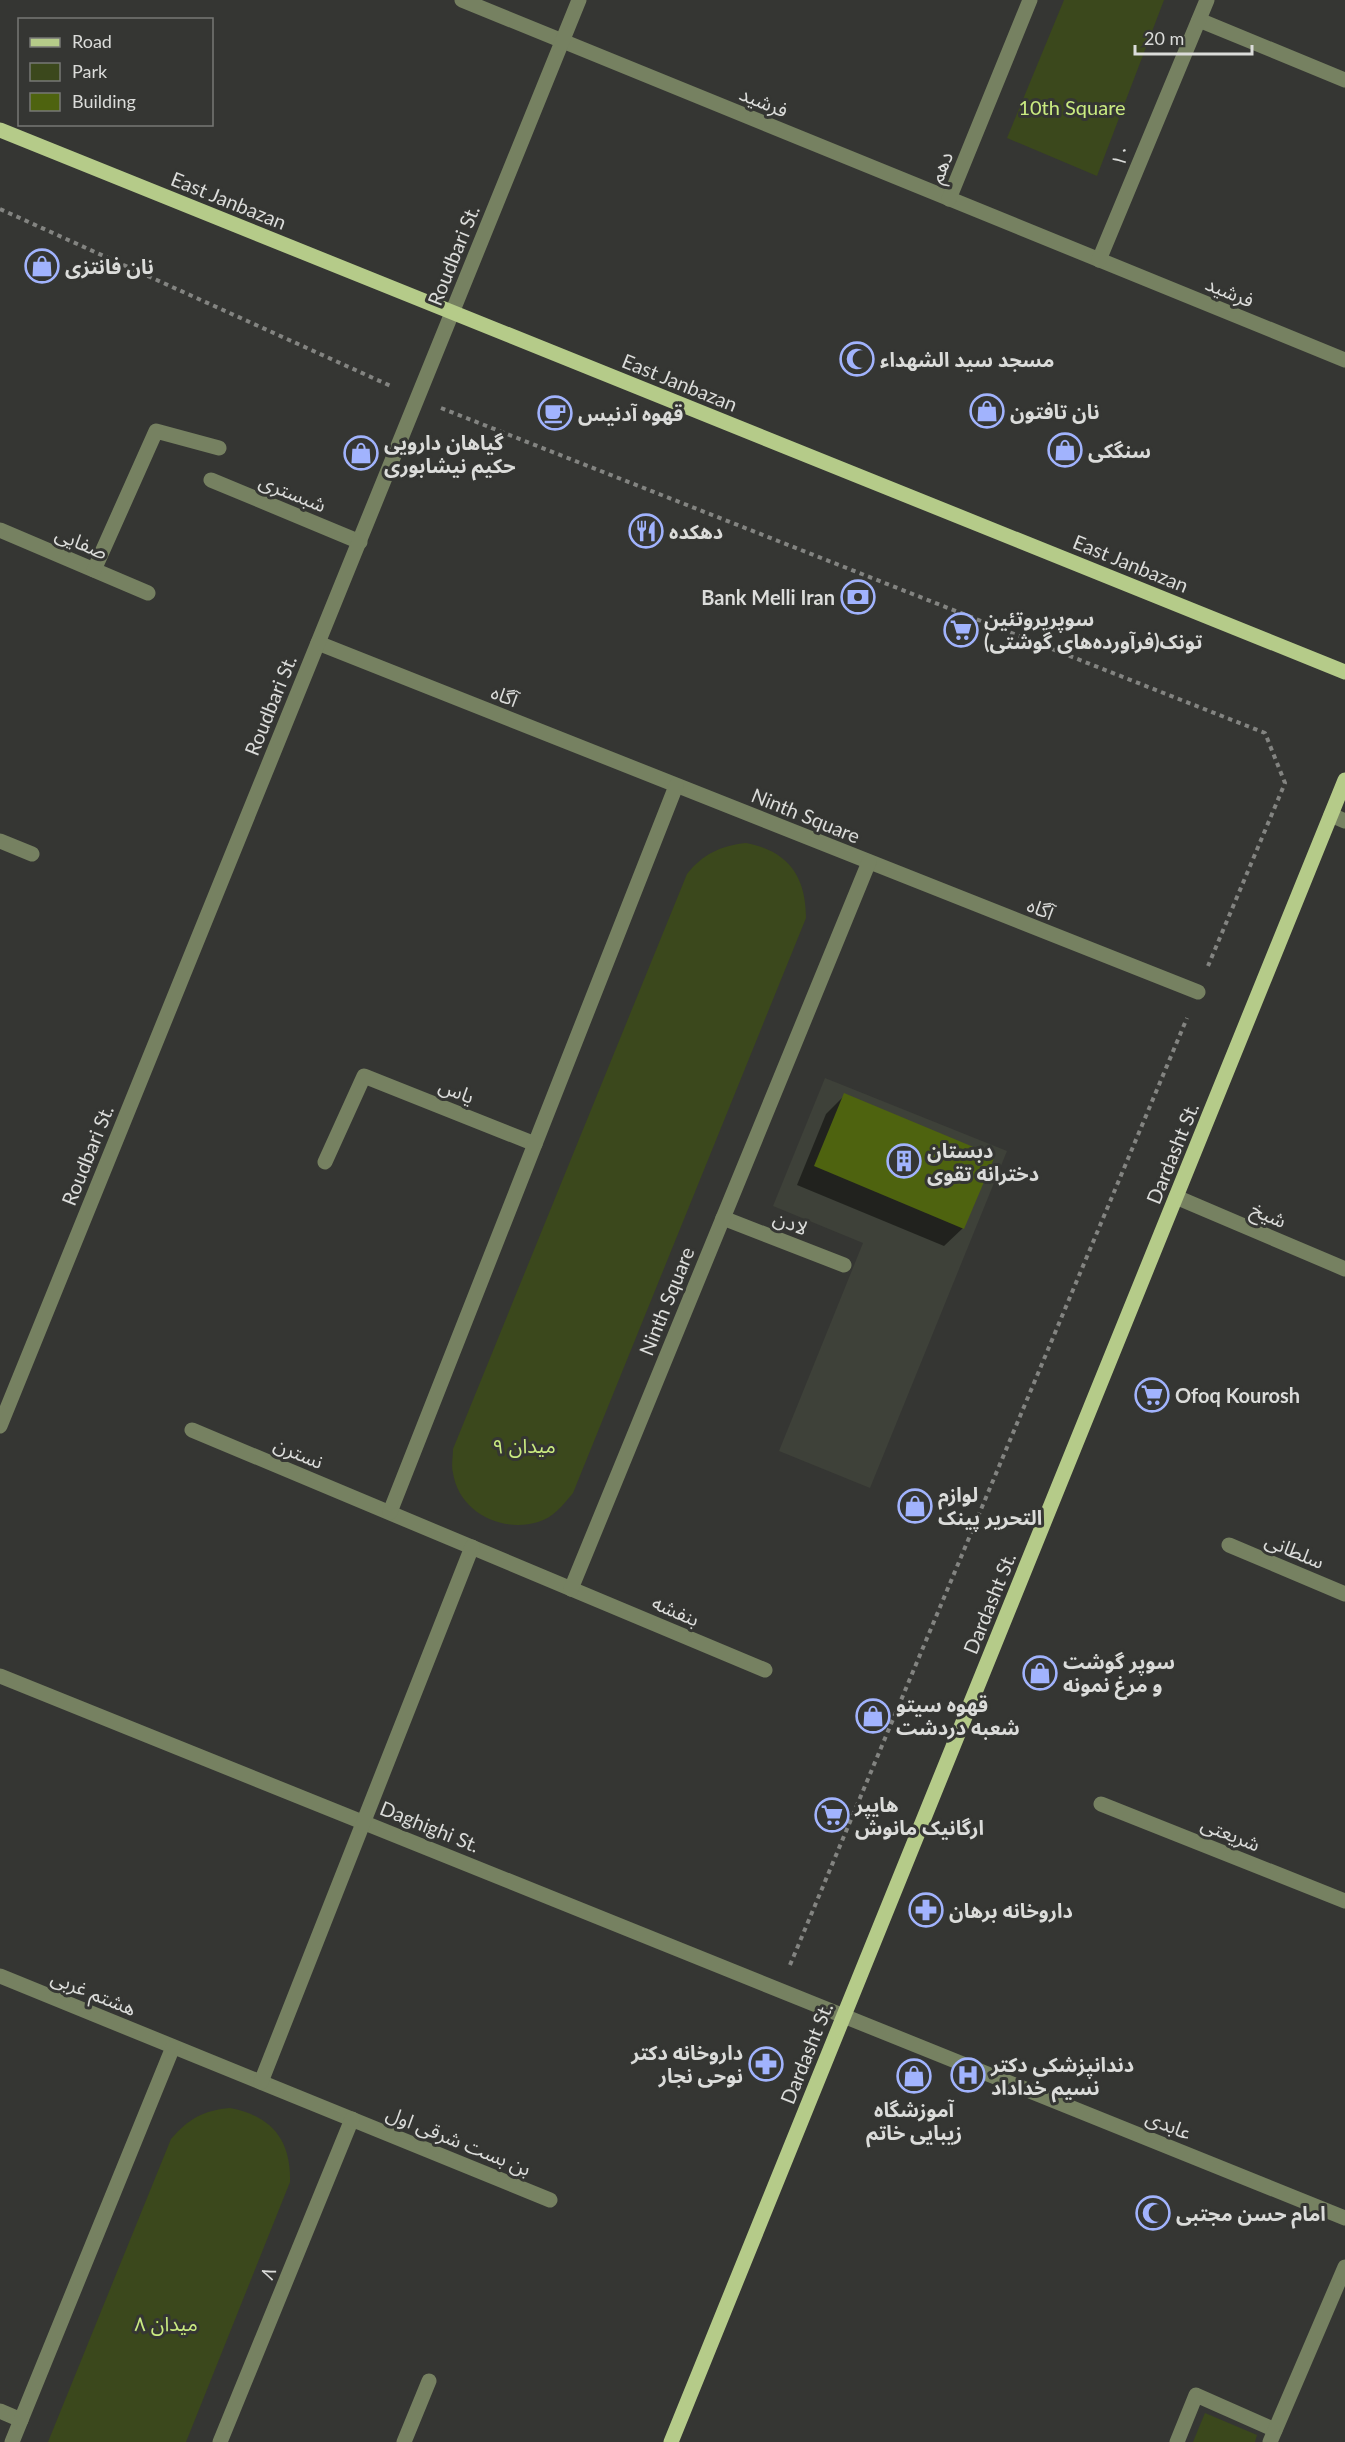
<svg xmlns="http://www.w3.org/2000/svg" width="1345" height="2442" font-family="Lato,'Noto Sans Arabic',sans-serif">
  <rect width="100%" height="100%" fill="#353633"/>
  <!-- built -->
  <path fill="#3e4139" d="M825,1078L1007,1151L870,1488L779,1451L863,1243L773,1206Z"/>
  <!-- green -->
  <g fill="#3b481c">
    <path d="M1064,0H1164L1097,176L1007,138Z"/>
    <path d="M746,843C787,851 806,875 806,918L573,1493C563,1505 553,1518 538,1522C501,1533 459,1512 453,1473C451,1466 453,1457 453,1449L687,874C703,854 720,846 746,843Z"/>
    <path d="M230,2108C272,2116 291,2140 290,2182L186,2442H48L171,2139C188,2119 204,2110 230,2108Z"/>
    <path d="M1205,2413L1257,2435L1255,2442H1193Z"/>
  </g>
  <!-- shadow -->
  <path fill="#0007" d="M845,1095L963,1228L944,1246L797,1185L826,1114Z"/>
  <!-- building -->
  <path fill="#4e630f" d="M844,1093L995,1156L964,1229L814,1166Z"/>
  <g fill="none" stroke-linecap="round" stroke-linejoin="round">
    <!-- path -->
    <g stroke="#838481" stroke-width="4" stroke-dasharray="4.5 4.5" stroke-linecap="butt">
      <path d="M0,209L393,387"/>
      <path d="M441,408L1265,733L1285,783L1208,966"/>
      <path d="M790,1965L1187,1018"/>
    </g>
    <!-- minor -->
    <g stroke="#768161" stroke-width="15">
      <path d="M462,0L1345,360"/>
      <path d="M1199,20L1345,80"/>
      <path d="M949,199L1030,0"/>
      <path d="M1099,260L1207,0"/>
      <path d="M211,480L360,542"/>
      <path d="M0,530L148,593"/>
      <path d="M94,570L156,431L219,448"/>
      <path d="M318,643L1198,992"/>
      <path d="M1331,815L1345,821"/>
      <path d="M0,841L32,854"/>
      <path d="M325,1162L364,1076L535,1144"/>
      <path d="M1176,1197L1345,1269"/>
      <path d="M723,1218L844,1265"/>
      <path d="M0,1426L579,0"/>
      <path d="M192,1430L765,1670"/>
      <path d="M390,1512L676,786"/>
      <path d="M1229,1545L1345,1594"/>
      <path d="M571,1589L869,862"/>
      <path d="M0,1676L1345,2218"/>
      <path d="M1101,1804L1345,1901"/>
      <path d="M0,1976L550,2200"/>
      <path d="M261,2082L472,1547"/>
      <path d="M0,2411L21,2420"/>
      <path d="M12,2442L173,2047"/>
      <path d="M220,2442L352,2119"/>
      <path d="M404,2442L429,2381"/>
      <path d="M1177,2442L1196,2395L1275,2430"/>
      <path d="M1270,2442L1345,2267"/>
    </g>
    <!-- major -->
    <g stroke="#b5cb89" stroke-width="15">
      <path d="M0,130L1345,672"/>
      <path d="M671,2442L1345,780"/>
    </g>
  </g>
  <!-- icons -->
  <defs>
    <symbol id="shop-ring" viewBox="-11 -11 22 22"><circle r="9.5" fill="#353633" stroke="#a1b3fd" stroke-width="1.5"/><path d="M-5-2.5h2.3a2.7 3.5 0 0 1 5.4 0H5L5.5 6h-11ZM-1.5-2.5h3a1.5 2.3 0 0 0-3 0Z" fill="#a1b3fd"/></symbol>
    <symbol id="mosque-ring" viewBox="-11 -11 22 22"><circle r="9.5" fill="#353633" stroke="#a1b3fd" stroke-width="1.5"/><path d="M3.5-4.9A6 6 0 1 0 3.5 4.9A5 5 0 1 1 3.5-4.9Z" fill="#a1b3fd"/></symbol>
    <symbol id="cafe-ring" viewBox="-11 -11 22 22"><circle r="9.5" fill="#353633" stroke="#a1b3fd" stroke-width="1.5"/><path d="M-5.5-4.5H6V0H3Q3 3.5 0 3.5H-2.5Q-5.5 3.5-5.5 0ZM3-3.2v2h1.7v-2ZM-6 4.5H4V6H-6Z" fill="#a1b3fd"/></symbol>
    <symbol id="restaurant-ring" viewBox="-11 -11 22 22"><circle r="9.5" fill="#353633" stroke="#a1b3fd" stroke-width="1.5"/><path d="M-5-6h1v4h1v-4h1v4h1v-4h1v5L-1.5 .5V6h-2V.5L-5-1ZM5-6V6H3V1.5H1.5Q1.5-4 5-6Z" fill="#a1b3fd"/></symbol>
    <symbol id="bank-ring" viewBox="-11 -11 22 22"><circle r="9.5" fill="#353633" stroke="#a1b3fd" stroke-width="1.5"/><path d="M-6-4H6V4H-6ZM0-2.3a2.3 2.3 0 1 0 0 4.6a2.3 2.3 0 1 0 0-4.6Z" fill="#a1b3fd"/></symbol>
    <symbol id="supermarket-ring" viewBox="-11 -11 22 22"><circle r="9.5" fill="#353633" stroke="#a1b3fd" stroke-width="1.5"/><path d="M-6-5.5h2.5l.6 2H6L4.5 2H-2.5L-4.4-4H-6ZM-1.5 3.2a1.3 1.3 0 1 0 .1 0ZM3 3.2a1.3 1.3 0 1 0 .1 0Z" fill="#a1b3fd"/></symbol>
    <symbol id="building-ring" viewBox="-11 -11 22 22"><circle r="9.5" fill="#353633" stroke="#a1b3fd" stroke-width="1.5"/><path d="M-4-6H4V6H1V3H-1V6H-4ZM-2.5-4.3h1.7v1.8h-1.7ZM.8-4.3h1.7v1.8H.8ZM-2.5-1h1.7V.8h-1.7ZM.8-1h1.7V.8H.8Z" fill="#a1b3fd"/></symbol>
    <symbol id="pharmacy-ring" viewBox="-11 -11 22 22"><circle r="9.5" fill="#353633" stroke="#a1b3fd" stroke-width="1.5"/><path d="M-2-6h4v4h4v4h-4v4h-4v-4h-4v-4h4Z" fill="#a1b3fd"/></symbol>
    <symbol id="hospital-ring" viewBox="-11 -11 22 22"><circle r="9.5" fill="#353633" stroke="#a1b3fd" stroke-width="1.5"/><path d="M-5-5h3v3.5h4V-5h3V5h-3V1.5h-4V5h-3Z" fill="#a1b3fd"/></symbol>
  </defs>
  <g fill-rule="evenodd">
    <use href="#shop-ring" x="23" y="247" width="38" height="38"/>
    <use href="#mosque-ring" x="838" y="340" width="38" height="38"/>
    <use href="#shop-ring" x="968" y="392" width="38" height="38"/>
    <use href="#cafe-ring" x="536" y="394" width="38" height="38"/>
    <use href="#shop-ring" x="1046" y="431" width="38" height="38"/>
    <use href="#shop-ring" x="342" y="434" width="38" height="38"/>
    <use href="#restaurant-ring" x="627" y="512" width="38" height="38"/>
    <use href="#bank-ring" x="839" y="578" width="38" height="38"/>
    <use href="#supermarket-ring" x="942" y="611" width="38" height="38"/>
    <use href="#building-ring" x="885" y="1142" width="38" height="38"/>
    <use href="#supermarket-ring" x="1133" y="1376" width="38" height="38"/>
    <use href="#shop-ring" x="896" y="1487" width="38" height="38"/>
    <use href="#shop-ring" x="1021" y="1654" width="38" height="38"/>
    <use href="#shop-ring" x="854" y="1697" width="38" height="38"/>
    <use href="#supermarket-ring" x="813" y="1796" width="38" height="38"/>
    <use href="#pharmacy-ring" x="907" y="1891" width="38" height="38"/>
    <use href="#pharmacy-ring" x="747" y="2045" width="38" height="38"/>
    <use href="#hospital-ring" x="949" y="2056" width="38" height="38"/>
    <use href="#shop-ring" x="895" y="2057" width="38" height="38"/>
    <use href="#mosque-ring" x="1134" y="2194" width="38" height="38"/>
  </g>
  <g text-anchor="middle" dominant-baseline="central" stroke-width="6" stroke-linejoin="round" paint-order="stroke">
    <!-- street labels -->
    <g font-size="20" fill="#dbdcda" stroke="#353633">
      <text transform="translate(764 101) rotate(22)">فرشید</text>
      <text transform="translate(1120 155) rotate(-68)">۱۰</text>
      <text transform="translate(940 167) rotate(-68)">دهم</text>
      <text transform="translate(229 200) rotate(22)">East Janbazan</text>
      <text transform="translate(453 255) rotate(-68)">Roudbari St.</text>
      <text transform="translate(1230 291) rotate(22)">فرشید</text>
      <text transform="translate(680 382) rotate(22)">East Janbazan</text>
      <text transform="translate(293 492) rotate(22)">شبستری</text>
      <text transform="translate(82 542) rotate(23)">صفایی</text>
      <text transform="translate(1131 563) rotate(22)">East Janbazan</text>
      <text transform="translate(505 695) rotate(22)">آگاه</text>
      <text transform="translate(270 705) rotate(-68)">Roudbari St.</text>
      <text transform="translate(806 815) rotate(22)">Ninth Square</text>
      <text transform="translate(1041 908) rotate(22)">آگاه</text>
      <text transform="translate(457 1090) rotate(22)">یاس</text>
      <text transform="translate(1172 1153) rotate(-68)">Dardasht St.</text>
      <text transform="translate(87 1155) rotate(-68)">Roudbari St.</text>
      <text transform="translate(1269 1214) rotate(23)">شیخ</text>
      <text transform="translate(791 1222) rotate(22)">لادن</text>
      <text transform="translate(666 1301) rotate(-68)">Ninth Square</text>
      <text transform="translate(299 1452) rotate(23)">نسترن</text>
      <text transform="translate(1295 1550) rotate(23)">سلطانی</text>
      <text transform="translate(989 1603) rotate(-68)">Dardasht St.</text>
      <text transform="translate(676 1610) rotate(23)">بنفشه</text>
      <text transform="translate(430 1826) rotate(22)">Daghighi St.</text>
      <text transform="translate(1231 1833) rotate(22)">شریعتی</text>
      <text transform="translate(94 1992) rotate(22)">هشتم غربی</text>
      <text transform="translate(806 2053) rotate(-68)">Dardasht St.</text>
      <text transform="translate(1169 2124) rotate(22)">عابدی</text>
      <text transform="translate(459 2140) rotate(22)">بن بست شرقی اول</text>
      <text transform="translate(267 2273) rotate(-68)">۸</text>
    </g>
    <!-- park labels -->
    <g font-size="20" fill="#caeb81" stroke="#353633">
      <text x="1072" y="107">10th Square</text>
      <text x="524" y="1445">میدان ۹</text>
      <text x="166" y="2323">میدان ۸</text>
    </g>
    <!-- poi labels -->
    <g font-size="20" font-weight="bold" fill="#dbdcda" stroke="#353633" text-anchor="start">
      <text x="65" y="266">نان فانتزی</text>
      <text x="880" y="359">مسجد سید الشهداء</text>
      <text x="1010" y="411">نان تافتون</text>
      <text x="578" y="413">قهوه آدنیس</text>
      <text x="384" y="442">گیاهان دارویی<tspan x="384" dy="23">حکیم نیشابوری</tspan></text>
      <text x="1088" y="450">سنگکی</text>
      <text x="669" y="531">دهکده</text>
      <text x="835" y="597" text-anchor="end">Bank Melli Iran</text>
      <text x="984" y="618">سوپرپروتئین<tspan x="984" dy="23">تونک(فرآورده‌های گوشتی)</tspan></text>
      <text x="927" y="1150">دبستان<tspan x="927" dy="23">دخترانه تقوی</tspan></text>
      <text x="1175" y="1395">Ofoq Kourosh</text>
      <text x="938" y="1494">لوازم<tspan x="938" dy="23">التحریر پینک</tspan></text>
      <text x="1063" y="1661">سوپر گوشت<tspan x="1063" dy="23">و مرغ نمونه</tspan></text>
      <text x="896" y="1704">قهوه سیتو<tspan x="896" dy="23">شعبه دردشت</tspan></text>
      <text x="855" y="1804">هایپر<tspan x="855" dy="23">ارگانیک مانوش</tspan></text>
      <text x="949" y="1910">داروخانه برهان</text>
      <text x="743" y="2052" text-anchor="end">داروخانه دکتر<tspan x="743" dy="23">نوحی نجار</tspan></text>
      <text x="991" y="2064">دندانپزشکی دکتر<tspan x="991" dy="23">نسیم خداداد</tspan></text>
      <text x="914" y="2109" text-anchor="middle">آموزشگاه<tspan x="914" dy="23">زیبایی خاتم</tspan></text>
      <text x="1176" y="2213">امام حسن مجتبی</text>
    </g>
  </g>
  <!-- legend -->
  <rect x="18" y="18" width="195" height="108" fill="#353633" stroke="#777876" stroke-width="1.5"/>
  <rect x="30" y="38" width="30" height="9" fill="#b5cb89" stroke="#777876" stroke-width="1.5"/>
  <text x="72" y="48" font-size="18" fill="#dbdcda">Road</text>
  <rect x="30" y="63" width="30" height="18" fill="#3b481c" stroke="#777876" stroke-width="1.5"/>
  <text x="72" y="78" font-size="18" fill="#dbdcda">Park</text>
  <rect x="30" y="93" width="30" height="18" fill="#4e630f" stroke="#777876" stroke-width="1.5"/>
  <text x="72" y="108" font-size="18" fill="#dbdcda">Building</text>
  <!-- scale -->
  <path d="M1135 45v9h117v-9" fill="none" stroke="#dbdcda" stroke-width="3"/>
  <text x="1144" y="45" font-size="18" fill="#dbdcda" stroke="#353633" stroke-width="4.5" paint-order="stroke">20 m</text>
</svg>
